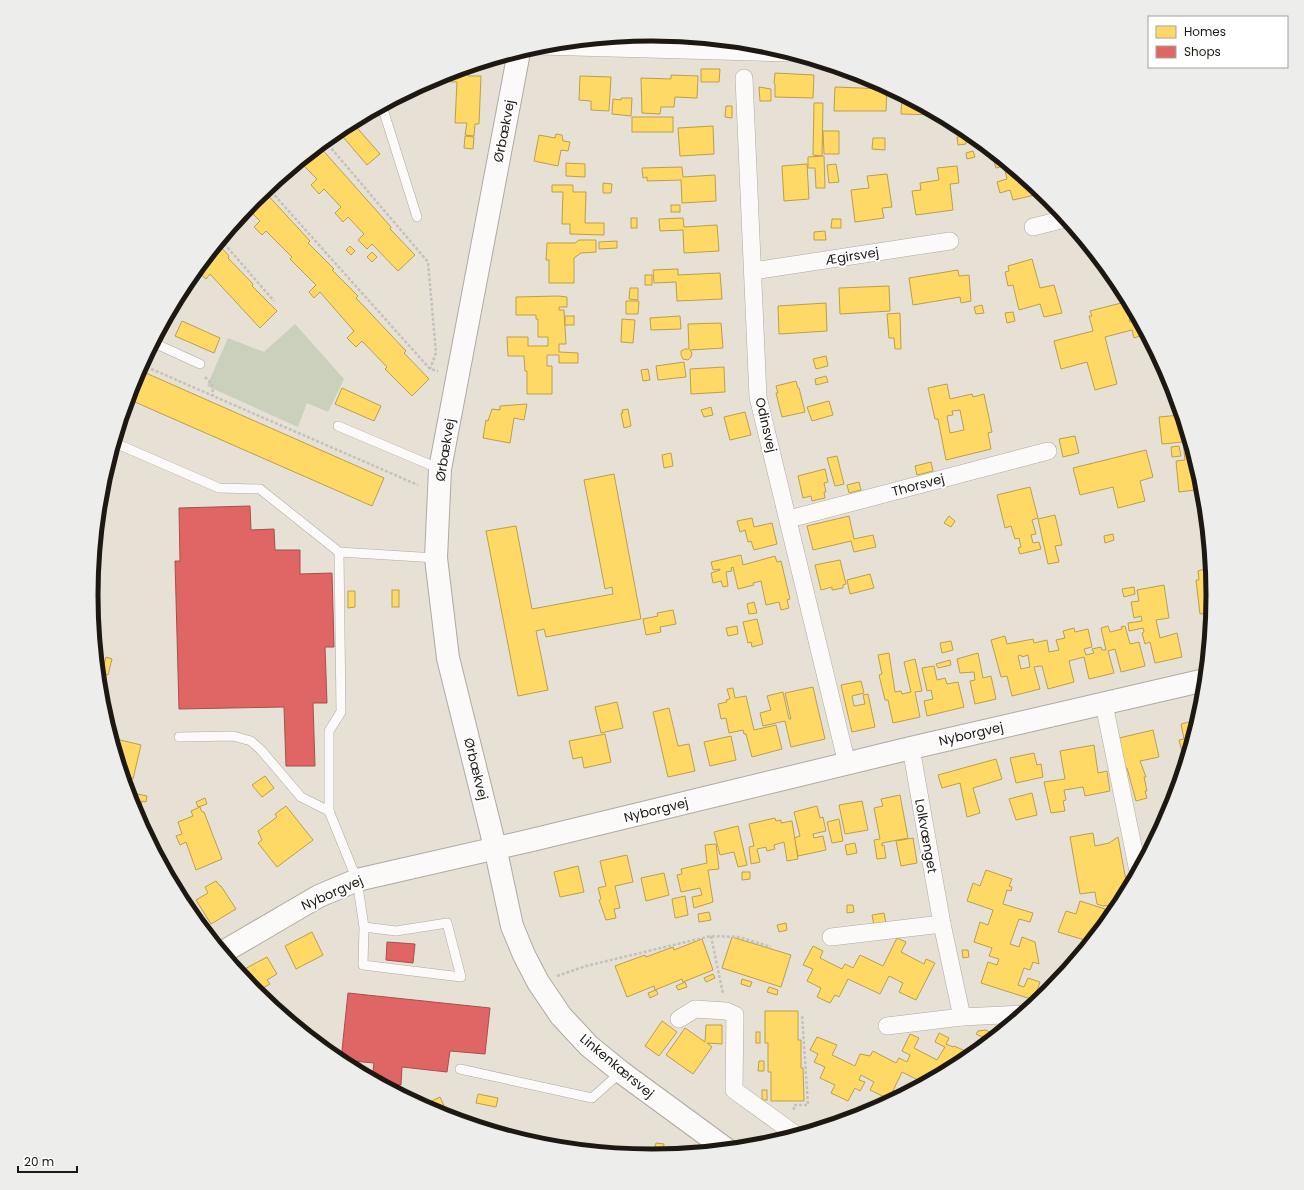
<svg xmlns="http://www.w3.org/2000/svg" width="1304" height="1190" font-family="Poppins,sans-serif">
  <rect width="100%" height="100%" fill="#e6e0d5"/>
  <!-- green -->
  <path fill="#cad0bb" d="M295,324L344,379L328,412L307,403L298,427L207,386L228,338L264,352Z"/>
  <!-- homes -->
  <g fill="#ffd966" stroke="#bb9f4c" fill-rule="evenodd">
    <path d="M469,67L468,76H481L479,124H475L474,136L465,135L467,123H455L457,82L430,81L438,77Z"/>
    <path d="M701,69H720L719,82H701Z"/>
    <path d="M775,73L814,75L813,98L775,97V84L774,83Z"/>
    <path d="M671,75L698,76L697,98L675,97L674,107H661L660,114L642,113L641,78L671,79Z"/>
    <path d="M580,76L611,77L609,111L591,110V101L579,100Z"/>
    <path d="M759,87L771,89V101H760Z"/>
    <path d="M835,87L887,89L886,111H834Z"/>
    <path d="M902,95L938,115L901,114Z"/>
    <path d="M621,98H632L631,116L612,114L613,99L621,100Z"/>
    <path d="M814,103H823L822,156L813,155Z"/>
    <path d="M726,106H732V118L725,117Z"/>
    <rect x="632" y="117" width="41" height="15"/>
    <path d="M352,122L380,154L367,165L338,131Z"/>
    <path d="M713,126L714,154L680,156L678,128Z"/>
    <path d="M823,131H839V154H824Z"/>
    <path d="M556,134L562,135L563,141L570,142L568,151L561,150L558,166L534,161L539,135L555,138Z"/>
    <path d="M465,136L474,137L473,149L464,148Z"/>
    <path d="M966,136V144L958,145L957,137Z"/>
    <path d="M873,138H885V150L872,149Z"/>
    <path d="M319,146L391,227L390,229L415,255L398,271L372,244L367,249L358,240L364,234L348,217L343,222L335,213L341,207L324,189L319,194L311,185L317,179L300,162L295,166Z"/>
    <path d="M973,151L975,157L967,159L966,153Z"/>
    <path d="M994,153L1038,190L1039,194L1013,200L1010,190L1000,193L997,182L1007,179L1004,166L996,168L992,154Z"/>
    <path d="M824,156L825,188H816L815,168H808V157Z"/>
    <path d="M566,163L585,164V177L566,176Z"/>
    <path d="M807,164L809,199L784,201L782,166Z"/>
    <path d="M836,164L839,182L829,183L827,165Z"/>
    <path d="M957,166L959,183L950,184L953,210L916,215L912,191L921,190L920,183L939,180L937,168Z"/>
    <path d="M682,167L683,177L715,175L716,201L682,203L681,180L647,181V177L643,178L642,168Z"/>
    <path d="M887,174L892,207L882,208L884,218L855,222L851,190L869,188L867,176Z"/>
    <path d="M603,183L612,184L611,193H603Z"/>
    <path d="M552,185H573V192H586L585,223H604V235L570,234V224H562L563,192H552Z"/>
    <path d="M264,191L310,241L308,243L334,269L332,270L358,296L356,298L406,351L404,353L429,379L412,396L385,369L387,367L362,341L356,347L347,338L354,331L320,292L314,298L309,292L316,285L290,259L292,257L266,231L262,235L254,227L260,221L247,208Z"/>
    <rect x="671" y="205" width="9" height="7"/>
    <rect x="631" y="218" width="6" height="10"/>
    <path d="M683,218L684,227L717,225L719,251L684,253L683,230L660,231L659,219Z"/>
    <path d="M832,219H841V228H831Z"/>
    <path d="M825,231L826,240H814V232Z"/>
    <path d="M579,240H596V252L581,253L574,258V283H549V260H546L547,243H575Z"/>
    <path d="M617,241V248L599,249V242Z"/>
    <path d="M218,244L229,256L228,258L253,284L252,286L277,311L260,328L210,274L206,279L196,270Z"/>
    <path d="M350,246L355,251L351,255L346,250Z"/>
    <path d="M372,252L377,257L372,262L367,257Z"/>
    <path d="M1032,259L1040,288L1054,285L1062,313L1044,317L1040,304L1019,310L1013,285L1008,286L1005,272L1009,271L1008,266Z"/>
    <path d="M1100,261L1112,275L1104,277Z"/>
    <path d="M678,269V275L720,273L722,299L677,301L676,282L654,283L653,270Z"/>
    <path d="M958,270L959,276L969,275L971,301L961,303L960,297L913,305L909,278Z"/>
    <rect x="645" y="275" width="7" height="10"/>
    <path d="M889,286L890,311L840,314L839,288Z"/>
    <path d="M630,288H638V300L629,299Z"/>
    <path d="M1121,288L1125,296L1117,297L1115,289Z"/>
    <path d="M558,296L567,297V307H559V310H564L566,344H559V352L578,353V363H559V355H547V366H552V394H527V371H525L524,356H508L507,337H528V346H548V337H538V319H536V315H516V297Z"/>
    <path d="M626,301H639L638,314H626Z"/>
    <path d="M1125,302L1126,307L1130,306L1129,303L1132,308L1130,309L1133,319L1129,320L1130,322L1138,320L1143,335L1134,338L1132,330L1105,337L1117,384L1095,390L1087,362L1061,369L1054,341L1093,331L1089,316H1092L1090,311Z"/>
    <path d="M826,303L827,331L779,334L778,306Z"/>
    <path d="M982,305L984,313L976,314L974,307Z"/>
    <path d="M1013,312L1015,321L1007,323L1005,313Z"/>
    <path d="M900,313L901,349H895L894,338H889L887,314Z"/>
    <rect x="565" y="316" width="9" height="9"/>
    <path d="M680,316L681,329L651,330L650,318Z"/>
    <path d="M622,319L635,320L633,343L621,342Z"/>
    <path d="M182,321L220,338L214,353L175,336Z"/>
    <path d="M721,323L723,348L690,350L692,353L691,357L688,360L683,359L681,355V351L685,349H689L688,324Z"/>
    <path d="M826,356L828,366L816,369L813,359Z"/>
    <path d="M684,362L686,377L658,380L656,366Z"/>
    <path d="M724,367L725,392L691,394L690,369Z"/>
    <path d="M648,369L650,380L643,381L641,370Z"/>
    <path d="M139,370L384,478L372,506L128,399Z"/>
    <path d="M826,376L828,382L816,385L815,379Z"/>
    <path d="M796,381L798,388H799L805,412L782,417L776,393H778L776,386Z"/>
    <path d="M947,384L950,399L972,394L973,397L984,394L992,432L988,433L991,449L946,460L938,419H935L928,388ZM960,410L964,430L950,433L947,416L953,415L952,411Z"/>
    <path d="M342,388L381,406L374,421L335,404Z"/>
    <path d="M829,401L833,415L812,421L807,407Z"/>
    <path d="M527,404L524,420L514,418L510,443L483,438L486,420L488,421L492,409L500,410V406Z"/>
    <path d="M711,407L713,415L704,417L701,410Z"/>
    <path d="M628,409L631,426L624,428L621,413H623L622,410Z"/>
    <path d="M745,412L751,435L730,440L724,417Z"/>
    <path d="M1181,415L1202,486L1203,489L1179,492L1176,461L1185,460L1183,442L1162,444L1159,417Z"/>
    <path d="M1075,436L1079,453L1063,457L1059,439Z"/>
    <path d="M1179,446L1181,456L1172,457L1171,447Z"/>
    <path d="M1146,450L1153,477L1140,481L1145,501L1118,508L1113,487L1080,495L1073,468Z"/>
    <path d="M671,453L673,466L664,468L662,455Z"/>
    <path d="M837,456L844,484L835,486L827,458Z"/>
    <path d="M931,462L933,471L917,475L915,466Z"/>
    <path d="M825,469L828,482L824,483L826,492H824L825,498L812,501L811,496L803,498L798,476Z"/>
    <path d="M614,474L641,619L546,637L544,629L536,631L548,690L518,696L486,531L516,526L532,609L613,594L612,587L605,589L584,480Z"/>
    <path d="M859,482L861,490L849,493L847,485Z"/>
    <path d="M1030,487L1038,518L1032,520L1036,534L1031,535L1033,543L1039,542L1041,549L1020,554L1018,548L1021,547L1019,538L1015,539L1011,526L1005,528L997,495Z"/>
    <path d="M1055,515L1062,545L1055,546L1059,562L1048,564L1038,519Z"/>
    <path d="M849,516L854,539L873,535L876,547L854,552L851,541L813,550L807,526Z"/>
    <path d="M949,516L955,521L951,527L944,523Z"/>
    <path d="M752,518L754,527L772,523L777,544L754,550L751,541L748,542L745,530L740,532L737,521Z"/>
    <path d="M1113,534L1114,540L1105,543L1104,536Z"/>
    <path d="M741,555L743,565L775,556L777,562L781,561L790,599L787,600L789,608L781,610L779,602L766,605L761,581L753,583L754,585L738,589L733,567L731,568L732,571L726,572L728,586L723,587L721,581L713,583L711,573L720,570V569L713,570L711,562Z"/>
    <path d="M840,560L846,584L843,585V588L832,590V587L821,590L815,565Z"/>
    <path d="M1210,567L1213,595L1211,615H1208V613L1200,614L1196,580H1199L1198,571Z"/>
    <path d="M870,574L874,588L850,594L847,580Z"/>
    <path d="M1164,585L1169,618L1156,620L1160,638L1177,633L1182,657L1155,663L1150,642L1145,644L1142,633L1144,632L1143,628L1129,631L1128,623L1142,621L1141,616L1134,618L1131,602L1139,601L1137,590Z"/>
    <path d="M1134,587L1135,594L1124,597L1122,589Z"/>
    <rect x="392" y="590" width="7" height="17"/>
    <path d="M348,591H355V607L348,608Z"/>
    <path d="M754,602L757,613L749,614L747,604Z"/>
    <path d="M673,610L676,624L660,627L661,632L646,635L643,619L658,616L657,613Z"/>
    <path d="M757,619L763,644L752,647L751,642L748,643L743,622Z"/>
    <path d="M737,626L738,634L728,636L726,628Z"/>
    <path d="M1108,626L1110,632L1122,629L1121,627L1125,626L1130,644L1139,642L1145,666L1121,672L1115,649L1108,651L1114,673L1089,679L1084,657L1069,661L1074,682L1048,689L1042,666H1040L1034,667L1040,689L1012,696L1007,676L1001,677L991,640L1005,636L1007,644L1033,639L1034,643L1047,640L1049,652L1059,650L1056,640L1065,638L1063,631L1074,628L1075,632L1088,629L1092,647L1084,649L1086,655L1094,653L1092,649L1101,647L1102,650H1106L1101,628ZM1021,655L1022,657L1028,655L1030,667L1021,669L1018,656Z"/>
    <path d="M951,641L953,650L942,653L940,643Z"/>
    <path d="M889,653L895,692L901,691L902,694L911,692L904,662L915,659L922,691L915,692L920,717L893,723L888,700H885L879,675L882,674L878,655Z"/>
    <path d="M978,653L983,678L991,676L996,699L975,704L970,681L975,680L974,672L960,673L957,659Z"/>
    <path d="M106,657L112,659L108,675L102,673Z"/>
    <path d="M950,660L951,665L938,668L936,664Z"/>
    <path d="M934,666L937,680L945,678L947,684L958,682L964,707L927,716L924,701L933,699L931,690L927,691L922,668Z"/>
    <path d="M861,681L864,693L852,696L854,706L865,704L863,695L868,694L875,727L852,732L841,685Z"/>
    <path d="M813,687L825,739L791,747L785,721L763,726L760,713L771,710L767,696L783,692L789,719H791L785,693Z"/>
    <path d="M733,688L735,698L746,696L754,730L776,725L782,749L752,757L746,734H744L743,730L729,733L726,718L721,719L718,704L727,702L726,700L730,699L727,689Z"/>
    <path d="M617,702L623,728L601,733L595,707Z"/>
    <path d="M669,708L678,746L689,744L695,771L668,777L653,712Z"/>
    <path d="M1197,720L1185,760H1184L1179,740L1184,739L1181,724Z"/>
    <path d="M1153,730L1159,757L1140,761L1146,777H1144L1147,791H1145L1147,798L1136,801L1127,768H1125L1119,738Z"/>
    <path d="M605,734L611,762L584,768L582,757L573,759L569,741Z"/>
    <path d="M731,736L736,760L710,766L704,742Z"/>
    <path d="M112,738L141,745L133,779L124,777Z"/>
    <path d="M1094,745L1098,773L1107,771L1110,791L1085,796L1083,787L1064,790L1066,800L1063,801L1065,811L1051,813L1044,782L1065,779L1060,751Z"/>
    <path d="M1034,753L1037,765L1041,764L1043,777L1016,783L1010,758Z"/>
    <path d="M996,759L1002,779L973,788L980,813L967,817L960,783L942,788L938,775Z"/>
    <path d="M265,776L274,788L262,797L252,785Z"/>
    <path d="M128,792L147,796L146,802L142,801L140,808L133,806Z"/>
    <path d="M1032,793L1037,815L1016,820L1009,799Z"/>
    <path d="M900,795L908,838L882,843V846L884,845L886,858L877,859L874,840L880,839L874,808L883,806L881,799Z"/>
    <path d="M205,798L207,804L198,807L196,802Z"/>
    <path d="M862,801L868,830L845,834L839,805Z"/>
    <path d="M286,806L313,840L277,867L258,843L262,840L258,831L277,817L275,814Z"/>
    <path d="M817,806L820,818L823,817L826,831L813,834L814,838L823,836L826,850L798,856L794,838L800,836L794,812Z"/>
    <path d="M200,807L202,812H204L222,859L196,870L186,842L180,845L176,836L182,834L178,822L193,816L191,811Z"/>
    <path d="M775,818L776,821L781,820V823L792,821L798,859L787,861L784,842L774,845L775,849L767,851L766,847L757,849L760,862L751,864L749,847L754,846L749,824Z"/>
    <path d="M839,819L843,841L832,843L827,822Z"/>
    <path d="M738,826L747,865L738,867L734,852L720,855L714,832Z"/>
    <path d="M1093,833L1095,846L1109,843L1118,837L1127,886L1125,887L1126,892L1118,907V904L1103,906L1097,904L1095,892L1080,894L1070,837Z"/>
    <path d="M913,838L917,863L901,866L896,841Z"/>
    <path d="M855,843L857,853L847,855L845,845Z"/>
    <path d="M716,844L719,869L708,870L713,902L694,908L692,897L702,895L700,888L681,892L677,875L682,874L681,869L707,863L705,845Z"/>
    <path d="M627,855L633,882L615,886L620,908L614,909L616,918L606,920L599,900L601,899L598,888L606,886L600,861Z"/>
    <path d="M578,866L584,892L560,897L554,872Z"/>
    <path d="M986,870L1012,879L1009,886L1012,887L1011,891L1007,890L1003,904L1033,913L1030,922L1019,919L1010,944L1019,947L1022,937L1035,942L1039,964L1033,962L1030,970L1024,968L1018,985L1024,987L1028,978L1040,982L1034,1000L981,983L988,962L997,965L999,959L989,956L992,948L974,942L980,922L988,925L993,910L967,901L973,883L980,886Z"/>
    <path d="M742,872H750V879L742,880Z"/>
    <path d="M664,873L669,895L646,901L641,878Z"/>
    <path d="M216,881L220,886H221L236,909L211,924L196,900L208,893L205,887Z"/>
    <path d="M685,896L688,915L675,918L672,899Z"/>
    <path d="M1080,901L1105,909L1097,933L1086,947L1088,941L1058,932L1066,911L1076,914Z"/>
    <path d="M847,905H853L854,912L847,913Z"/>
    <path d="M709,912L711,920L699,922L698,914Z"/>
    <path d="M884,913L886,923L874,925L872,915Z"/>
    <path d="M786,923L787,930L779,932L777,925Z"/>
    <path d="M312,932L323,955L296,969L285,946Z"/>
    <path d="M732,937L791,955L781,987L722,968Z"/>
    <path d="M897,938L906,942L901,952L924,964L926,959L935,963L916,1000L899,992L903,983L889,976L880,994L848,979L839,997L835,995L830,1003L817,997L821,988L807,981L813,969L803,965L813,946L823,951L820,958L842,969L845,964L853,968L860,955L883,966Z"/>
    <path d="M702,939L713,970L683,982L682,979L655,990L654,986L627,997L615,966L645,955L646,957L673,947L674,950Z"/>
    <path d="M962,950H968L969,957L963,958Z"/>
    <path d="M267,957L277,974L267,980L270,984L256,992L239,972Z"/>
    <path d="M713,974L715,978L706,982L704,978Z"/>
    <path d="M742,979L752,982L750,987L741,984Z"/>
    <path d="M685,982L687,987L678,990L676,986Z"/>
    <path d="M769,987L778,990L777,995L767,992Z"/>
    <path d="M656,990L658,994L650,998L648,993Z"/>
    <path d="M765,1011H798V1040H801V1068H803L804,1101H771V1072H768V1043H765Z"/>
    <path d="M662,1021L677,1032L659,1056L645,1046Z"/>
    <path d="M706,1025H722V1044L707,1043L712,1047L693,1074L666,1055L685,1028L705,1042Z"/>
    <path d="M986,1030L992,1034L990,1040L984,1045L987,1039L976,1034L978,1031Z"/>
    <rect x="756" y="1032" width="4" height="11"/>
    <path d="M939,1033L949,1038L946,1044L953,1047L954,1046L972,1054L963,1062L924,1083L902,1072L889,1099L870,1090L874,1082L861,1075L859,1080L865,1082L860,1091L855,1088L848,1101L831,1093L835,1085L820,1078L825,1067L814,1062L818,1054L810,1050L817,1037L837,1045L832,1055L855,1066L860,1054L870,1056L873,1051L896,1063L899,1058L907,1062L910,1055L902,1051L910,1034L919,1038L914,1048L937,1060L945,1047L935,1042Z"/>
    <path d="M759,1061H764V1071H758Z"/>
    <rect x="762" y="1090" width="5" height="10"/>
    <path d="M478,1094L498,1098L496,1107L476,1103Z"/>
    <path d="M440,1097L444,1106L434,1111L428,1103Z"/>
    <path d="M656,1143L664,1144L662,1155L653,1154Z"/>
  </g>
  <!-- shops -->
  <g fill="#e06666" stroke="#a64f4c">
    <path d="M250,506L251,530L274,529L275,550H300V574L332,573L334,647H325L327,703H313L315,766H286L284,707L179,709L175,561H180L179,508Z"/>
    <path d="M387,942L415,944L413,963L386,960Z"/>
    <path d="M348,993L490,1008L485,1054L450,1051L447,1072L402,1067L401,1085L380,1083L372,1079L374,1063L341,1060Z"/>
  </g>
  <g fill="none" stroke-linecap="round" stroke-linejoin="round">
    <defs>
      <g id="lane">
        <path d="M382,106L417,217"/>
        <path d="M154,343L200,364"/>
        <path d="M338,426L440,469"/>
        <path d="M115,443L219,488L260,489L339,552L436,558"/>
        <path d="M339,552L341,712L329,731V811L357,880L364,927L396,931L447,923L461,977L363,965L364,927"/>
        <path d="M179,737L233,736L251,741L261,750L301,797L329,811"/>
        <path d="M460,1069L592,1098L621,1072"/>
      </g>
      <g id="street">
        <path d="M539,46L790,53"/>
        <path d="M744,78L758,397L847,764"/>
        <path d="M1033,227L1065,219"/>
        <path d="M753,271L950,241"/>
        <path d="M789,519L1048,451"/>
        <path d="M1104,704L1138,871"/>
        <path d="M911,748L942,924L962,1017L1022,1014"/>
        <path d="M831,937L942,924"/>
        <path d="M679,1019L695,1009L726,1011L735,1015L734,1090L796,1135"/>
        <path d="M887,1026L962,1017"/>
      </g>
      <g id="secondary">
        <path d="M519,52L440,469L436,558L448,658L495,847L512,926L524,955L538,982L561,1016L589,1046L621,1072L726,1149"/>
        <path d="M223,952L319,896L357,880L532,840L911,748L1205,680"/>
      </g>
    </defs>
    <!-- lane casing -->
    <use href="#lane" stroke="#afaaa2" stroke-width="10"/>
    <!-- street casing -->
    <use href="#street" stroke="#afaaa2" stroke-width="18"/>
    <!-- secondary casing -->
    <use href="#secondary" stroke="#afaaa2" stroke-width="24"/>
    <!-- path -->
    <g stroke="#c4c2be" stroke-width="2.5" stroke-dasharray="3 2" stroke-linecap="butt">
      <path d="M325,141L428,262L436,353L430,369"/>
      <path d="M268,188L430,369L438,371"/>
      <path d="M221,240L274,301"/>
      <path d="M142,365L418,485"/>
      <path d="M205,377L212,384L213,396"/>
      <path d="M711,936L723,994"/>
      <path d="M557,976L586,966L711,936L739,937L771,947"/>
      <path d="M794,1110V1105H808L802,1015"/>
    </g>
    <!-- lane -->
    <use href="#lane" stroke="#fbfaf9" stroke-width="9"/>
    <!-- street -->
    <use href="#street" stroke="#fbfaf9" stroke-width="17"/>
    <!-- secondary -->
    <use href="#secondary" stroke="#fbfaf9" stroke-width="22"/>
  </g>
  <g text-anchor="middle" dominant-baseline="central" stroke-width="4" stroke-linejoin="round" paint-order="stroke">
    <!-- street labels -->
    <g font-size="13" fill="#1d1811" stroke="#fff">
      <text transform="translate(504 131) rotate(-79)">Ørbækvej</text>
      <text transform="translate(852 256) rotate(-9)">Ægirsvej</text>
      <text transform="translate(766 425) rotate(77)">Odinsvej</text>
      <text transform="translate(445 450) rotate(-81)">Ørbækvej</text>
      <text transform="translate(918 485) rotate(-15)">Thorsvej</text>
      <text transform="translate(971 734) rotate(-13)">Nyborgvej</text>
      <text transform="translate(476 769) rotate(76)">Ørbækvej</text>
      <text transform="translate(656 810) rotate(-14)">Nyborgvej</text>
      <text transform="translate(926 836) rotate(80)">Lolkvænget</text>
      <text transform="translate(332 893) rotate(-24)">Nyborgvej</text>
      <text transform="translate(617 1066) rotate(40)">Linkenkærsvej</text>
    </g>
  </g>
  <!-- crop -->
  <path d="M0 0H1304V1190H0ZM98 595a554 554 0 1 1 1108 0a554 554 0 1 1-1108 0Z" fill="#ededec" fill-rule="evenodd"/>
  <path fill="none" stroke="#1d1811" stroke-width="5" d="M98 595a554 554 0 1 1 1108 0a554 554 0 1 1-1108 0Z"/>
  <!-- legend -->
  <rect x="1148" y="16" width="140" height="52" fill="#ffffff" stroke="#a5a3a0"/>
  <rect x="1156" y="26" width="20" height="12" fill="#ffd966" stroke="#a5a3a0"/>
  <text x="1184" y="36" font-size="12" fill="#1d1811">Homes</text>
  <rect x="1156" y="46" width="20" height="12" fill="#e06666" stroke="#a5a3a0"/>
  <text x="1184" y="56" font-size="12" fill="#1d1811">Shops</text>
  <!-- scale -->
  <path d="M18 1166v6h59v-6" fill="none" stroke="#1d1811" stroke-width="2"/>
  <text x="24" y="1166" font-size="12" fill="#1d1811" stroke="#ffffff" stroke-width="3" paint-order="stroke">20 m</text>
</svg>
